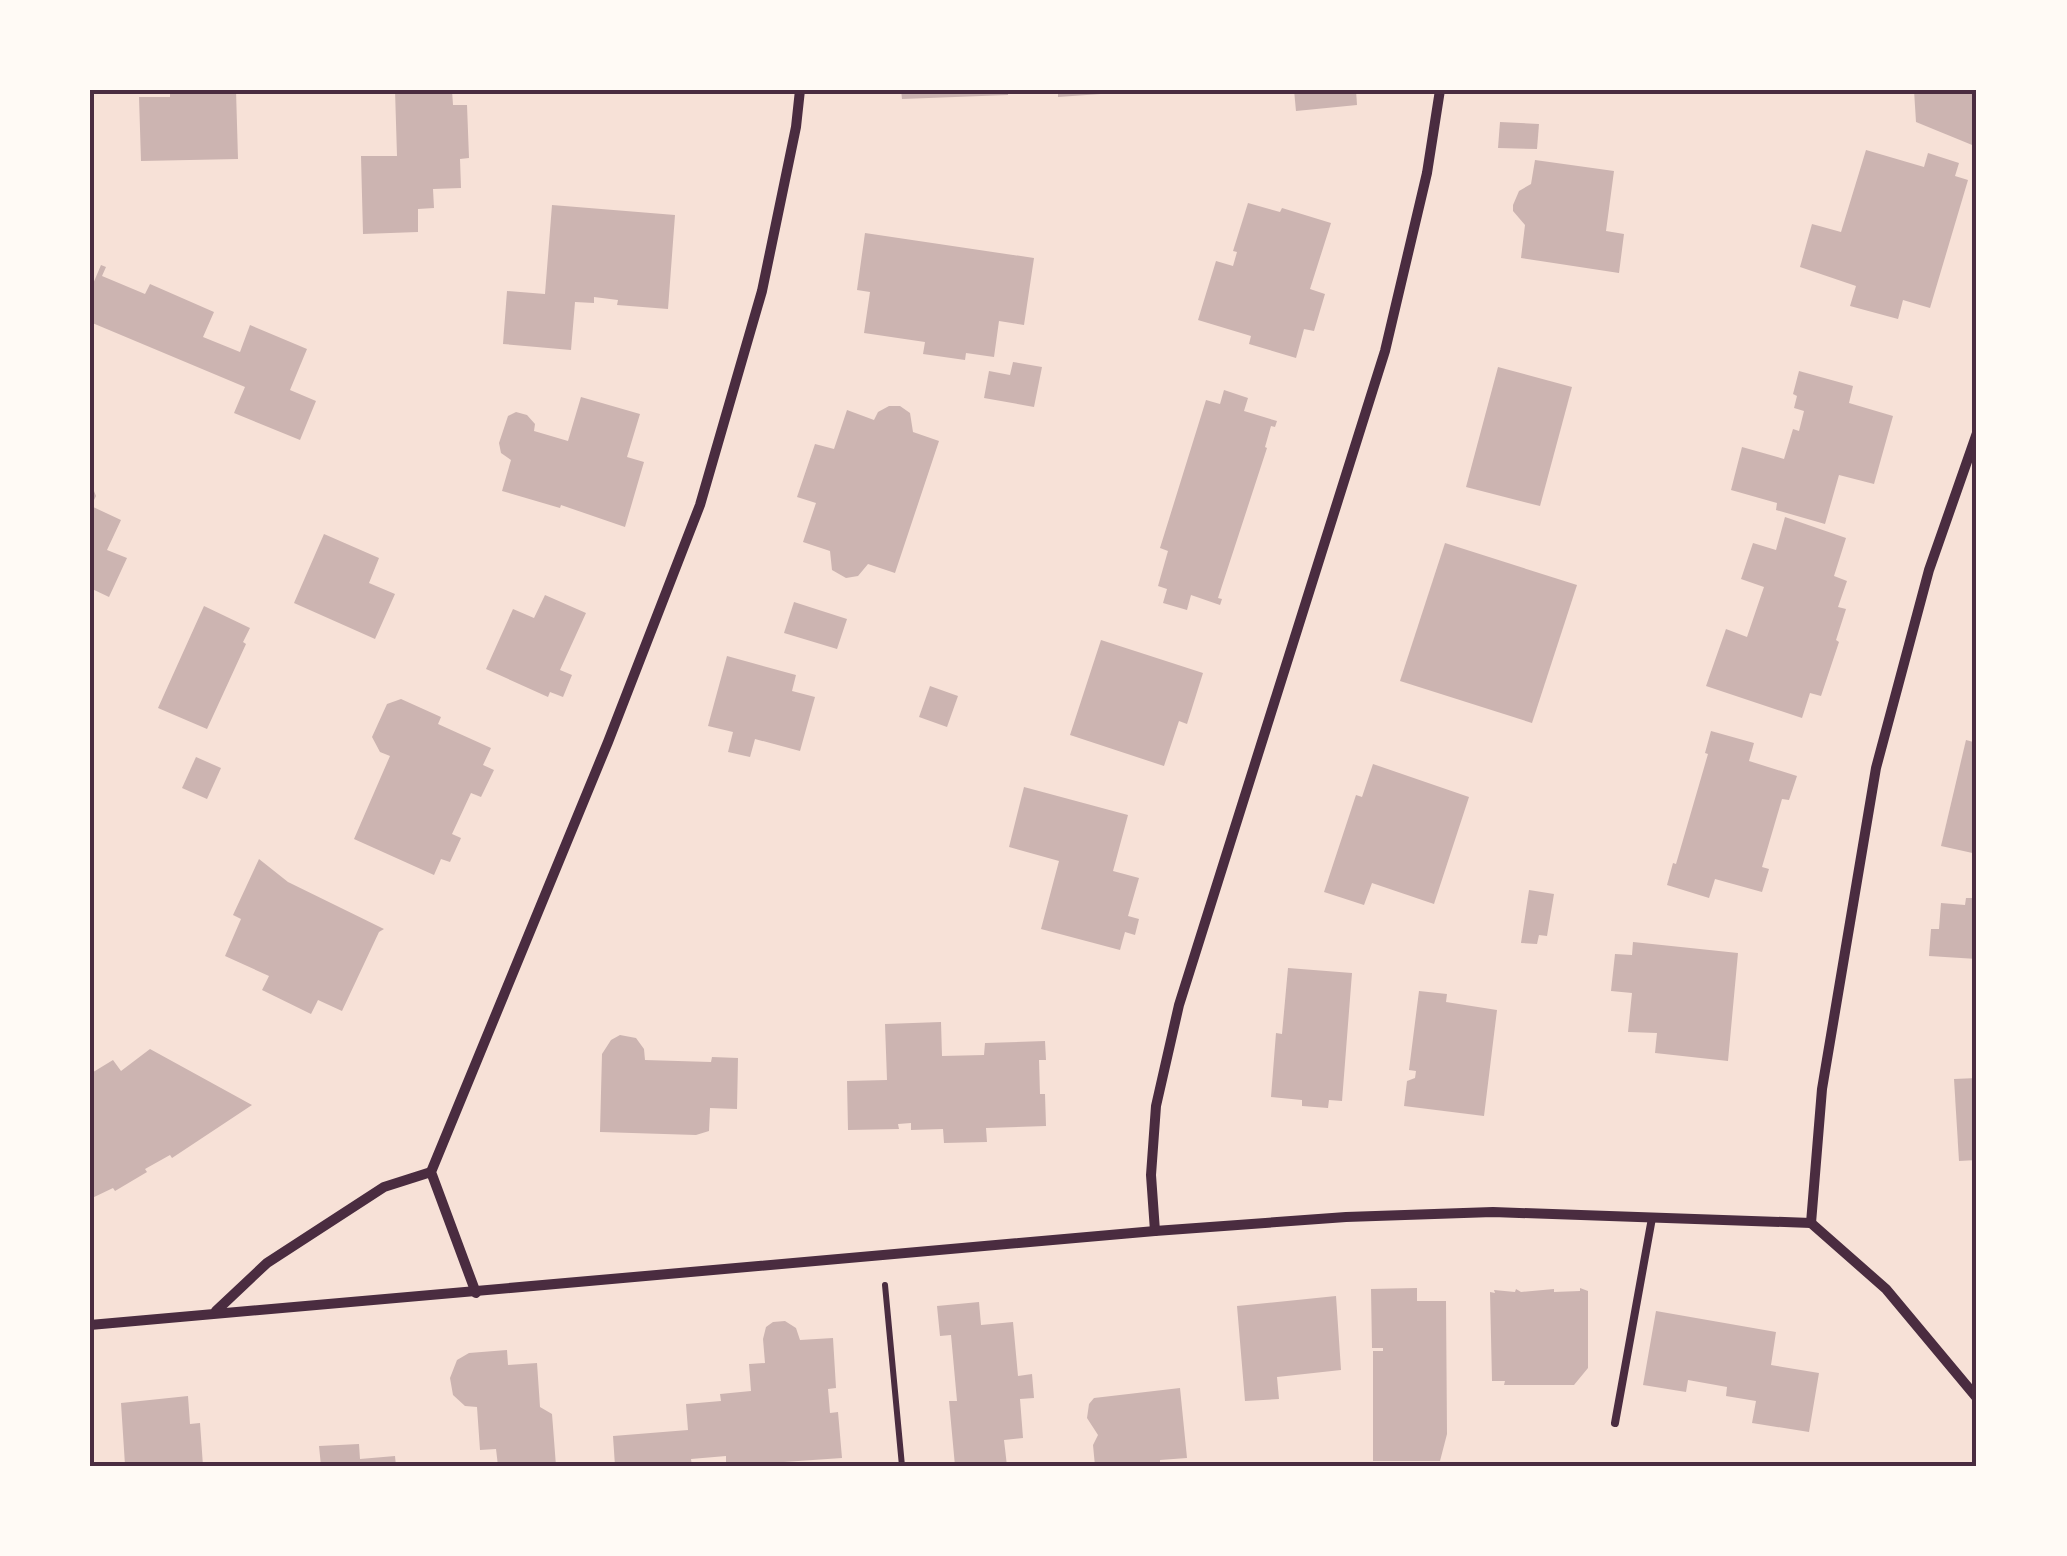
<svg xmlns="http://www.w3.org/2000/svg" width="2067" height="1556" font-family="'DejaVu Sans',sans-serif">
  <rect width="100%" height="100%" fill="#f7e1d7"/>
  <!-- building -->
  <g fill="#ccb4b1">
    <path d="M170,90H236L238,159L141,161L139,97H170Z"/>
    <path d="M395,90H452L453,105H467L469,158L460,159L461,188L433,189L434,208L418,209V232L363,234L361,156H397Z"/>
    <path d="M901,90H1008V95L902,99Z"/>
    <path d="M1058,90H1115V93L1058,97Z"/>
    <path d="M1294,90H1356L1357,105L1296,111Z"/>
    <path d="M1914,90H1977V147L1916,122Z"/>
    <path d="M1500,122L1539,124L1537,149L1498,148Z"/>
    <path d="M1866,150L1924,167L1928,153L1959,163L1955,176L1968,180L1930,308L1903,300L1898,319L1850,306L1856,286L1800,267L1812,224L1841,232Z"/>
    <path d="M1535,160L1614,171L1606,231L1624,234L1619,273L1521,258L1525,225L1513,211V205L1519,191L1531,184Z"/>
    <path d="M1248,203L1280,212L1282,208L1331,223L1310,289L1325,294L1314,331L1304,329L1296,358L1249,344L1251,336L1198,320L1216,261L1233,266L1237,252L1233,251Z"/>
    <path d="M552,205L675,215L668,309L617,305L618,300L594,297V303L575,302L571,350L503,344L507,291L545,294Z"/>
    <path d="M865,233L1034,258L1024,325L999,321L994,357L966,353L965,360L923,354L925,342L864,333L870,292L857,290Z"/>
    <path d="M101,265L106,267L102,276L145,294L150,284L214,312L203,337L240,352L250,325L307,349L290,390L316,401L300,440L234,413L245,387L90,322V291Z"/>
    <path d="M1013,362L1042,367L1034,407L984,398L989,371L1010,375Z"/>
    <path d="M1498,367L1572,387L1540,506L1466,487Z"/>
    <path d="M1799,371L1853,386L1849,403L1893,416L1874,484L1839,475L1825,524L1776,510L1777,503L1731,490L1742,447L1784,459L1793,429L1799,431L1804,411L1794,408L1797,396L1793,394Z"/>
    <path d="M1224,390L1248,398L1244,411L1277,421L1275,427L1271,426L1265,447L1267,448L1218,598L1222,599L1220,605L1191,595L1187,610L1163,603L1167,589L1158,586L1168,551L1160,548L1206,400L1220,404Z"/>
    <path d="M581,397L640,414L627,457L644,462L625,527L561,505L560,508L502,491L511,460L501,453L499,443L508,416L516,412L527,415L535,424L534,431L568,441Z"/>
    <path d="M889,406H900L910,413L913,432L939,441L895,573L868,564L858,576L846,578L832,570L830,551L803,542L816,503L797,497L815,444L834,449L847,410L874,420L878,412Z"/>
    <path d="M90,481L96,496L91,506L121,520L107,550L127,558L109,597L90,588Z"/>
    <path d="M1785,517L1846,538L1834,576L1847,581L1838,607L1846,609L1836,640L1839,642L1821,696L1810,693L1802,718L1706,686L1726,629L1747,637L1764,587L1741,579L1753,543L1776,550Z"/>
    <path d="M324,534L379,558L369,583L395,594L375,639L294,603Z"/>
    <path d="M1445,543L1577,585L1532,723L1400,681Z"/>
    <path d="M545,595L586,613L560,670L572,675L563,697L550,692L548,697L486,669L513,609L534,618Z"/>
    <path d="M794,602L847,619L837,649L784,633Z"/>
    <path d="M204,606L250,628L243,642L246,644L207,729L158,708Z"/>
    <path d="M1101,640L1203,673L1187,724L1179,721L1164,766L1070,735Z"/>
    <path d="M727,656L796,675L792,691L815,697L800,751L755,739L750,757L728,752L733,732L708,726Z"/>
    <path d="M930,686L958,696L947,727L919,717Z"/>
    <path d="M401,699L441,717L438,724L491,748L483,765L494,770L481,797L471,793L452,834L461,838L450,862L441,859L434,875L354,839L390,756L380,752L372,737L387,704Z"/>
    <path d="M1711,731L1754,743L1749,761L1797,776L1789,800L1782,799L1762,867L1769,869L1762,892L1715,879L1709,898L1667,885L1673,863L1676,864L1708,754L1705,753Z"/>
    <path d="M1966,740L1977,743V854L1941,846Z"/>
    <path d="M196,757L221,768L207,799L182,788Z"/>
    <path d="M1373,764L1469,797L1434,904L1372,883L1364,905L1324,892L1356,795L1362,797Z"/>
    <path d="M1024,787L1128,815L1113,871L1139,878L1128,916L1139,919L1135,935L1125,932L1120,950L1041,929L1059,861L1009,847Z"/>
    <path d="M259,859L288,882L384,929L379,932L342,1011L318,1000L311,1014L262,990L269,976L225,956L241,919L233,915Z"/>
    <path d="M1529,890L1554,894L1547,936L1539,935L1537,944L1521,943Z"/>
    <path d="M1966,898H1977V959L1929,956L1931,929H1939L1941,903L1965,905Z"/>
    <path d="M1633,942L1738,953L1728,1061L1655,1053L1657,1033L1628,1032L1632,993L1611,991L1615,954L1632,955Z"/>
    <path d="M1288,968L1352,973L1342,1101L1329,1100L1328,1108L1302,1106V1100L1271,1097L1276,1033L1282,1034Z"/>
    <path d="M1419,991L1447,994L1446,1002L1497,1010L1484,1116L1404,1106L1407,1081L1415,1078L1416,1071L1409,1070Z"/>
    <path d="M941,1022L942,1056L984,1055L985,1043L1045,1041L1046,1060H1039L1040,1094H1045L1046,1126L986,1128L987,1142L944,1143L943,1129L911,1130V1123L898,1124L899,1129L848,1130L847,1081L887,1080L885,1024Z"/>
    <path d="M620,1035L636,1038L644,1049L645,1060L711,1062L712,1057L738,1058L737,1109L710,1108L709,1131L696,1135L600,1132L602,1054L611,1040Z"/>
    <path d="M150,1049L252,1105L172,1158L170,1155L145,1169L147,1172L115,1191L113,1188L90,1199V1074L113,1060L121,1071Z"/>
    <path d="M1977,1078V1160L1959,1161L1954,1079Z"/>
    <path d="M1417,1288V1301H1446L1447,1434L1440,1461H1373V1351H1383V1348H1372L1371,1289Z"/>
    <path d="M1580,1288L1588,1291V1368L1574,1385H1504L1505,1381H1492L1490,1292L1495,1293L1494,1290L1515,1292L1516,1289L1521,1292L1554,1289V1292L1580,1291Z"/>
    <path d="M1336,1296L1341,1370L1277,1377L1279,1399L1245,1401L1237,1306Z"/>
    <path d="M979,1302L981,1325L1013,1322L1018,1376L1032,1374L1034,1398L1020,1399L1023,1438L1004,1440L1007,1466H955L949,1401H957L951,1335L940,1336L937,1306Z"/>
    <path d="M1656,1311L1776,1332L1771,1365L1819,1373L1809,1432L1752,1423L1756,1401L1726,1396L1727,1387L1688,1380L1686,1392L1643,1385Z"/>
    <path d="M785,1321L796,1328L800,1340L833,1338L836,1388L828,1389L830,1413L838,1412L842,1458L726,1466V1456L691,1459L692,1466H615L613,1436L688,1430L686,1404L721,1401L720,1394L751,1391L749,1364L765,1363L763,1339L766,1327L773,1322Z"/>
    <path d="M507,1350L508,1365L537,1363L540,1407L552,1414L556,1466H498L496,1449L480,1450L477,1407L465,1406L453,1395L450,1378L457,1360L469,1353Z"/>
    <path d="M1180,1388L1187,1458L1160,1460V1466H1095L1093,1445L1098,1435L1087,1418L1089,1404L1094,1398Z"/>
    <path d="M188,1396L190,1424L200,1423L203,1466L125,1465L121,1403Z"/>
    <path d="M359,1444L360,1459L395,1456L396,1466H321L319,1446Z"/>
  </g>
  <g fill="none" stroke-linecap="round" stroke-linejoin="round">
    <!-- path -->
    <path stroke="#4a2c40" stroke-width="6" d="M885,1285L902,1466"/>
    <!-- service -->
    <path stroke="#4a2c40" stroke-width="8" d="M1615,1423L1652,1218"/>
    <!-- minor -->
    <g stroke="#4a2c40" stroke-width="10">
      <path d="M1811,1223L1822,1089L1876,768L1929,570L1977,433"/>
      <path d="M1811,1223L1886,1289L1977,1398"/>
      <path d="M1155,1231L1151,1175L1156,1106L1179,1005L1385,351L1427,173L1440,90"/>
      <path d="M476,1293L431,1172L608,742L700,505L762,291L796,127L800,90"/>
      <path d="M216,1311L267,1263L384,1187L431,1172"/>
      <path d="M90,1325L1155,1231L1346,1217L1493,1212L1811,1223"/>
    </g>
  </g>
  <!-- border -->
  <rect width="2067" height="1556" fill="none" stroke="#fffaf5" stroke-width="185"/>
  <rect x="92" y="92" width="1882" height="1372" fill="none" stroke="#4a2c40" stroke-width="4"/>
</svg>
